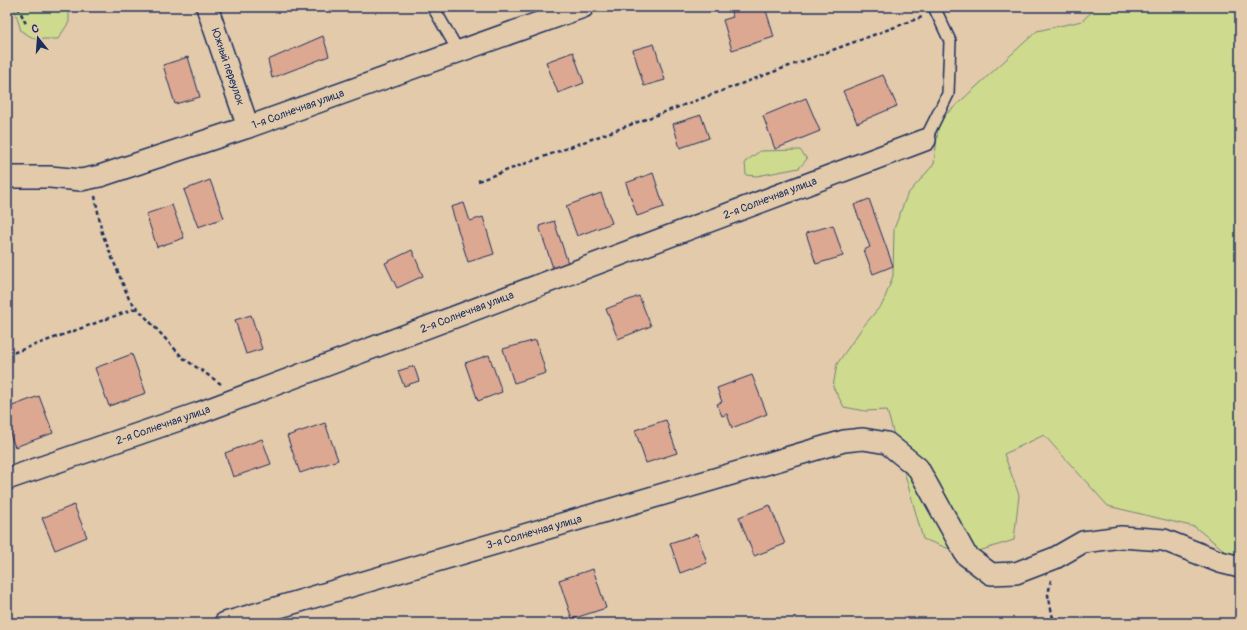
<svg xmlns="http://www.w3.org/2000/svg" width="1247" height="630" font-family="Pangolin,sans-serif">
  <rect width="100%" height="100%" fill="#e2caab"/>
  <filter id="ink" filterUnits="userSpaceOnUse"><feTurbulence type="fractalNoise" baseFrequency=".025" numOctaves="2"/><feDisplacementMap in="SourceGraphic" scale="8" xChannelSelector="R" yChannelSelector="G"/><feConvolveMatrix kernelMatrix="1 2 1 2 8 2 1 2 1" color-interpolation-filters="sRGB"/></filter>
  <g filter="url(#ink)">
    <!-- green -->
    <g fill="#ceda8d" stroke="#748476">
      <path d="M14,7H69V22L58,39H35L21,31Z"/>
      <path d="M1097,7H1240V552L1230,555L1195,527L1108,506L1044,435L1004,454L1019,495L1014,540L966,555L923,539L887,410L865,411L844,407L833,387L837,364L862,328L883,303L893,276L894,229L907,195L934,164L939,121L1037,31L1082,21Z"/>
      <path d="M800,150L807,159L799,168L757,176L746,175L745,162L760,151Z"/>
    </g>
    <!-- building -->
    <g fill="#dda892" stroke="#1b2f5e">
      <path d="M729,7H765L774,37L732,50L723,20L733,17Z"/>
      <path d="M323,36L329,56L272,78L268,60Z"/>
      <path d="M654,44L665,80L644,86L633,50Z"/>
      <path d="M573,52L584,83L558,93L546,62Z"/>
      <path d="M188,57L200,97L175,104L163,65Z"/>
      <path d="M883,75L897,106L857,123L843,91Z"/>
      <path d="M806,98L820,131L775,149L763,116Z"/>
      <path d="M701,115L709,138L680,148L673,124Z"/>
      <path d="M653,173L664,207L637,216L626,183Z"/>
      <path d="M210,180L224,218L198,227L184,190Z"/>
      <path d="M601,193L612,223L577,236L566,206Z"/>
      <path d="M869,199L893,266L873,274L864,250L870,247L854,205Z"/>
      <path d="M464,203L470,221L483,217L494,254L468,262L451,207Z"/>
      <path d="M172,205L184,238L157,247L146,214Z"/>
      <path d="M554,221L568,263L553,268L539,226Z"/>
      <path d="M833,225L843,256L816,264L806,233Z"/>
      <path d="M412,250L423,276L397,288L385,263Z"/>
      <path d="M639,296L651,326L618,339L606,309Z"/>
      <path d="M251,315L262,349L246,354L235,320Z"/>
      <path d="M536,340L546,373L514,383L503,349Z"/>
      <path d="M132,354L146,393L109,406L95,368Z"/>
      <path d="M489,355L502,392L478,401L465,363Z"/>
      <path d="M414,366L419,381L404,386L398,371Z"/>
      <path d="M752,375L767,414L732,428L727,414L722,416L717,404L722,402L717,388Z"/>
      <path d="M39,396L53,433L15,447L7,426V408Z"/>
      <path d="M666,420L677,453L646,463L635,430Z"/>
      <path d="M325,423L338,460L300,473L287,436Z"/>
      <path d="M262,439L271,464L233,477L225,453Z"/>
      <path d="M74,505L87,537L55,550L42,518Z"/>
      <path d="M770,505L785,544L754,556L739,517Z"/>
      <path d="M697,534L707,563L680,573L670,543Z"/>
      <path d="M593,569L606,608L572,619L559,580Z"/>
    </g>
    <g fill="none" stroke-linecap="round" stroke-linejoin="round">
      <defs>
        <g id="service">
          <path d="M433,7L456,47L461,51"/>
          <path d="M925,140L948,94L950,41L934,7"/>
        </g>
        <g id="minor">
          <path d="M207,7L248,127"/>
          <path d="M7,177H50L81,180L100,176L248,127L583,7"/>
          <path d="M7,479L199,413L925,140"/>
          <path d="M225,623L844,441L863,439L887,443L918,468L966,555L991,574L1016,573L1055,558L1083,542L1121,537L1164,540L1220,562L1240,567"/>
        </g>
      </defs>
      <!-- service casing -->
      <use href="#service" stroke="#1b2f5e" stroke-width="14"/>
      <!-- minor casing -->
      <use href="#minor" stroke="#1b2f5e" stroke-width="24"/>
      <!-- path -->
      <g stroke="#1b2f5e" stroke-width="2.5" stroke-dasharray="4 3" stroke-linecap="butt">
        <path d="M18,7L27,26"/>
        <path d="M478,181L922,17"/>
        <path d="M95,196L102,233L129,299L183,358L221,384"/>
        <path d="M7,355L137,308"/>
        <path d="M1051,580L1048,595L1054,623"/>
      </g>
      <!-- service -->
      <use href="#service" stroke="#e2caab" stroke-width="11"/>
      <!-- minor -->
      <use href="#minor" stroke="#e2caab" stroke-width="21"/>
    </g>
  </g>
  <g text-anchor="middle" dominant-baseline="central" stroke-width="3" stroke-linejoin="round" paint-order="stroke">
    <!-- street labels -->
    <g font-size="11" fill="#1b2f5e" stroke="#e2caab">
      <text transform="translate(228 67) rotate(71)">Южный переулок</text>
      <text transform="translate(298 109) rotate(-20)">1-я Солнечная улица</text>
      <text transform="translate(770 198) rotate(-21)">2-я Солнечная улица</text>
      <text transform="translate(467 312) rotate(-21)">2-я Солнечная улица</text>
      <text transform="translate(163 425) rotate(-19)">2-я Солнечная улица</text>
      <text transform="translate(534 532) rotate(-16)">3-я Солнечная улица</text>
    </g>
  </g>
  <!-- margin -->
  <rect width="1247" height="630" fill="none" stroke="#e2caab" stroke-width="24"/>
  <rect x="12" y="12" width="1223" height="606" fill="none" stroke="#1b2f5e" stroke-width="1.5" filter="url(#ink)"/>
  <!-- north arrow -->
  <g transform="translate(38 38) rotate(343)" stroke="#e2caab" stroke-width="3" paint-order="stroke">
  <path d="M0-3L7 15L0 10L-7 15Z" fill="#1b2f5e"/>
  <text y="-6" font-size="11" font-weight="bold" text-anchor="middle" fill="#1b2f5e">С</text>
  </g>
</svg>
